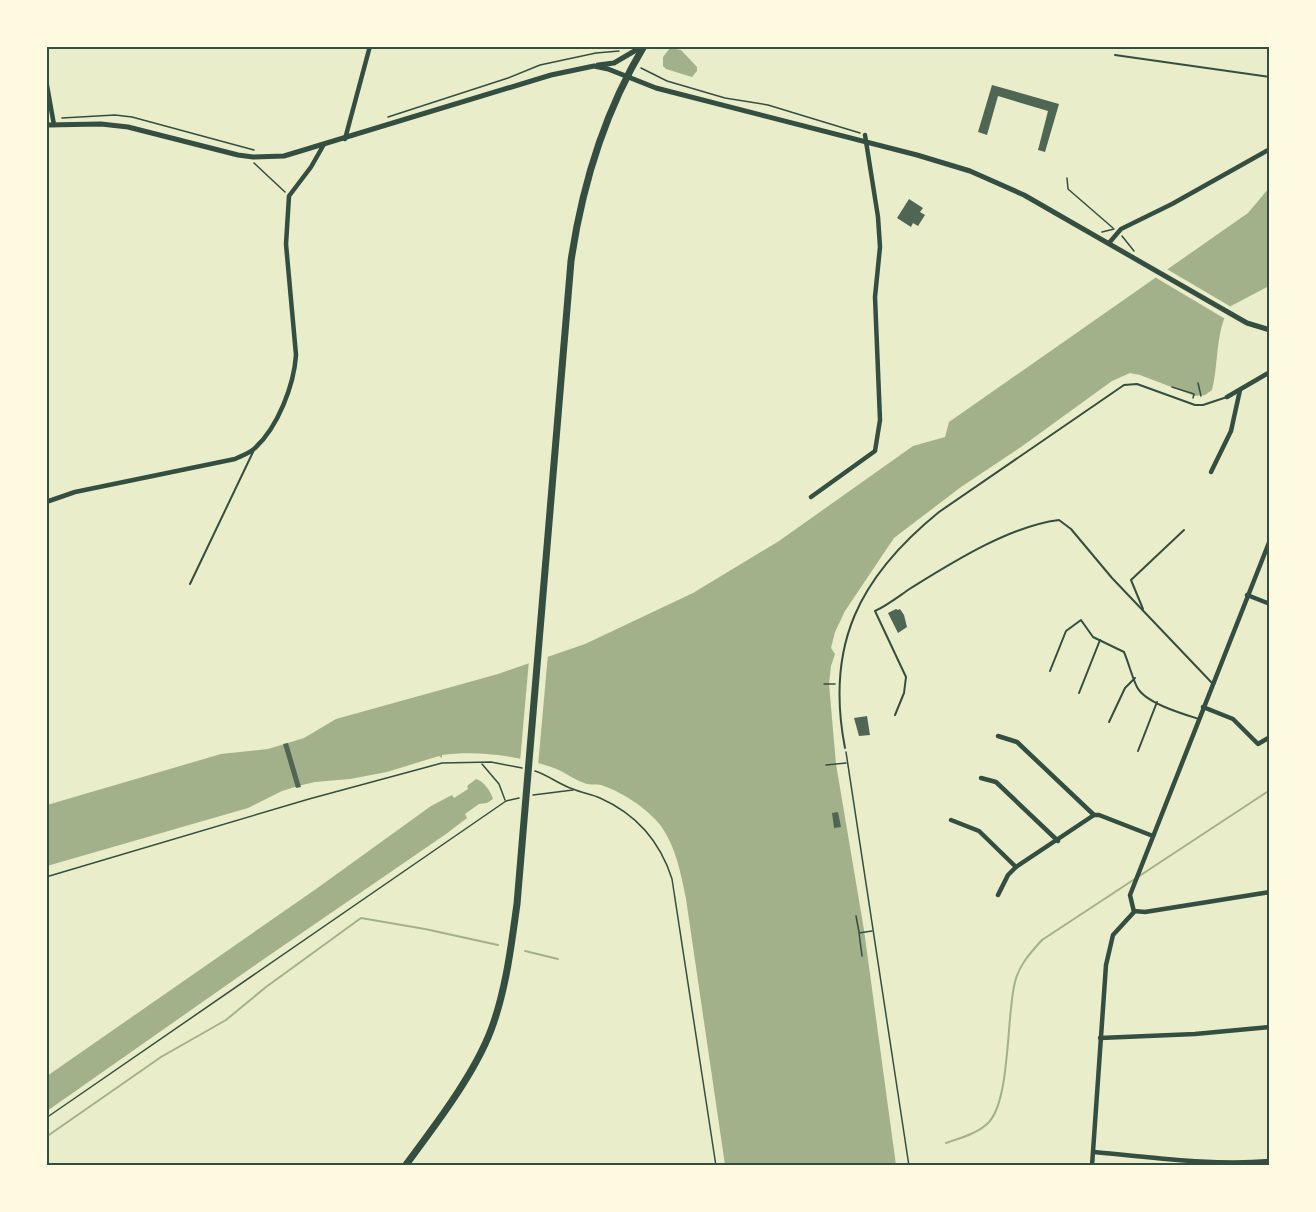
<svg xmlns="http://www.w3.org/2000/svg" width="1316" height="1212" font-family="'DM Sans',sans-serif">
  <rect width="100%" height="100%" fill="#e9edc9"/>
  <!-- water -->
  <g fill="#a3b18a">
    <path d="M670,48L681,50L697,67V71L692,77L666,69L663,66V57Z"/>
    <path d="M1269,188V286L1231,306C1215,327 1219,365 1212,390L1205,395L1195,396L1140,375L1130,373L1112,381L1021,447L961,487L894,538L845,611L835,632L831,648L835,654L831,666L829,684L836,764L864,930L896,1165H725L686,899C681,874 676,847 661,826C647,808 622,792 601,785C596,784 592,785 587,784C576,781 565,772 554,768C519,756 479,750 442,755V758L439,756L387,772L350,779L315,782L298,786L282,791L248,808L47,866V805L221,754L268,749L304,738L336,719L498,674L585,644L693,593L779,541L913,446L945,437L949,422L1248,213Z"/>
    <path d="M476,779C484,781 491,792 493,799L487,803L479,804L465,814L467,818L446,834L261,961L47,1111V1076L316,889L431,806L452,795L454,798L468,789L467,786Z"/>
  </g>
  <!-- pier -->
  <g fill="#e9edc9">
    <path d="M1165,268L1233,308L1229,313L1227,320L1153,276Z"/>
    <path d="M548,654L538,766L520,762L529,660Z"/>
  </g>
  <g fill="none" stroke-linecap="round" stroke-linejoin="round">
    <!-- stream -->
    <g stroke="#a3b18a" stroke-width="2">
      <path d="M525,951L558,959"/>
      <path d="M46,1137L161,1057L226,1020L266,987L361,918L425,929L498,945"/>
      <path d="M946,1143C960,1138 976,1134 987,1124C1011,1103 1006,1016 1015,982C1019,965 1031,952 1042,940L1270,790"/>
    </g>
  </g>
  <!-- building -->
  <g fill="#4f6655">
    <path d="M992,85L1059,104L1045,152L1038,150L1048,111L998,96L987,135L978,132Z"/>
    <path d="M909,199L923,208L920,212L925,215L918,226L913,223L911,227L897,218Z"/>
    <path d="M896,609L898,610L900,609L904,615L907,627L898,633L888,613Z"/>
    <path d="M867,716L870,735L859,736L854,718Z"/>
    <path d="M288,743L301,787L296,788L283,744Z"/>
    <path d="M838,812L841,827L834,828L832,813Z"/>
  </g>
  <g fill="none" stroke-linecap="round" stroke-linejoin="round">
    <!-- path -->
    <g stroke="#344e41" stroke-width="1.5">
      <path d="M641,68L667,81L725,98L768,105L860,133"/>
      <path d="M388,117L508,78L540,65L596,53L619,51"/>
      <path d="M62,118L115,115L132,117L254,150"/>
      <path d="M254,163L285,192"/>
      <path d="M1067,178L1068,189L1113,228"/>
      <path d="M1102,232L1114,229"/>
      <path d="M1122,236L1134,251"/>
      <path d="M1198,383L1201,396"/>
      <path d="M1172,387L1194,394L1193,398"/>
      <path d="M824,684H835"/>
      <path d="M846,752L909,1166"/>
      <path d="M482,764L499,784L505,800"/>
      <path d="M826,765L846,763"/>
      <path d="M535,771C548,775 560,785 573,789C582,793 591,794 600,798C636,814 660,841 672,879L716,1166"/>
      <path d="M533,795L573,790"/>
      <path d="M46,877L309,799L442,763L491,762L522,768"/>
      <path d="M856,916L859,932"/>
      <path d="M862,956L859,933L872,931"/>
      <path d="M46,1118L506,801L519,798"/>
    </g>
    <!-- service -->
    <g stroke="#344e41" stroke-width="2">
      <path d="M1115,55L1270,77"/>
      <path d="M190,584L253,452"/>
      <path d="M1143,609L1131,580L1184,530"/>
      <path d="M1050,671L1066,631L1081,620L1093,637L1124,652C1129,664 1132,677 1137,687C1145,703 1183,714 1199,719"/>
      <path d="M1079,693L1100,640"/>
      <path d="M895,715L904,693L906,677L875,611C888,605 899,596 911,588C953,562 1010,526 1059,520L1071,529L1112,578L1212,683"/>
      <path d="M1109,722L1125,688L1135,678"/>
      <path d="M845,748C825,645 859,577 939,512L1124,385L1137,384L1195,405H1203L1227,397"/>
      <path d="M1138,751L1157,702"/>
    </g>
    <!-- minor -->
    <g stroke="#344e41" stroke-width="4.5">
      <path d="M46,80L54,125"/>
      <path d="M345,139L370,46"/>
      <path d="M1109,243L1121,229L1172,204L1270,149"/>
      <path d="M1227,397L1270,372"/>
      <path d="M1211,472L1231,431L1240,390"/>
      <path d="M811,497L875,451L880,420L875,297L880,247L878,217L865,135"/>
      <path d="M46,502L75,492L235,459C241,456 250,453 255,448C278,427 294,385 296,355L286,244L289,196L311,167L323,146"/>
      <path d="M1247,595L1270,604"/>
      <path d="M1203,707L1233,719L1258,744L1270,737"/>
      <path d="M998,736L1017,742L1094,815H1099L1153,836"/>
      <path d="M981,778L996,782L1058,841"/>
      <path d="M951,820L979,831L1016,867"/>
      <path d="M998,895L1008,875L1016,867L1094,815"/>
      <path d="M1134,911L1145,912L1270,892"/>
      <path d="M1100,1038L1195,1034L1270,1027"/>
      <path d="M1094,1152C1152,1157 1211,1166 1270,1161"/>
      <path d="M1092,1166L1106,965L1113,935L1134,912L1130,895L1270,540"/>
    </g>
    <!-- tertiary -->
    <g stroke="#344e41" stroke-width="5">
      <path d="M598,65L614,63L643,46"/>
      <path d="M46,125L101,124L128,127L238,155L253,157L284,156L551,75L594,66L608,69L656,88L917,155L970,171L1024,195L1233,315L1247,323L1270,330"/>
    </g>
    <!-- primary -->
    <path stroke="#344e41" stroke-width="7" d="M405,1166C434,1127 474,1075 491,1030C506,990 511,947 517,904L571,261C582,186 605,111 644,46"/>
  </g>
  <!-- border -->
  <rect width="1316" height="1212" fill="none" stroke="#fefae0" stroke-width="96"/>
  <rect x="48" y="48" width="1220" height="1116" fill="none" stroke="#344e41" stroke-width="2"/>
</svg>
